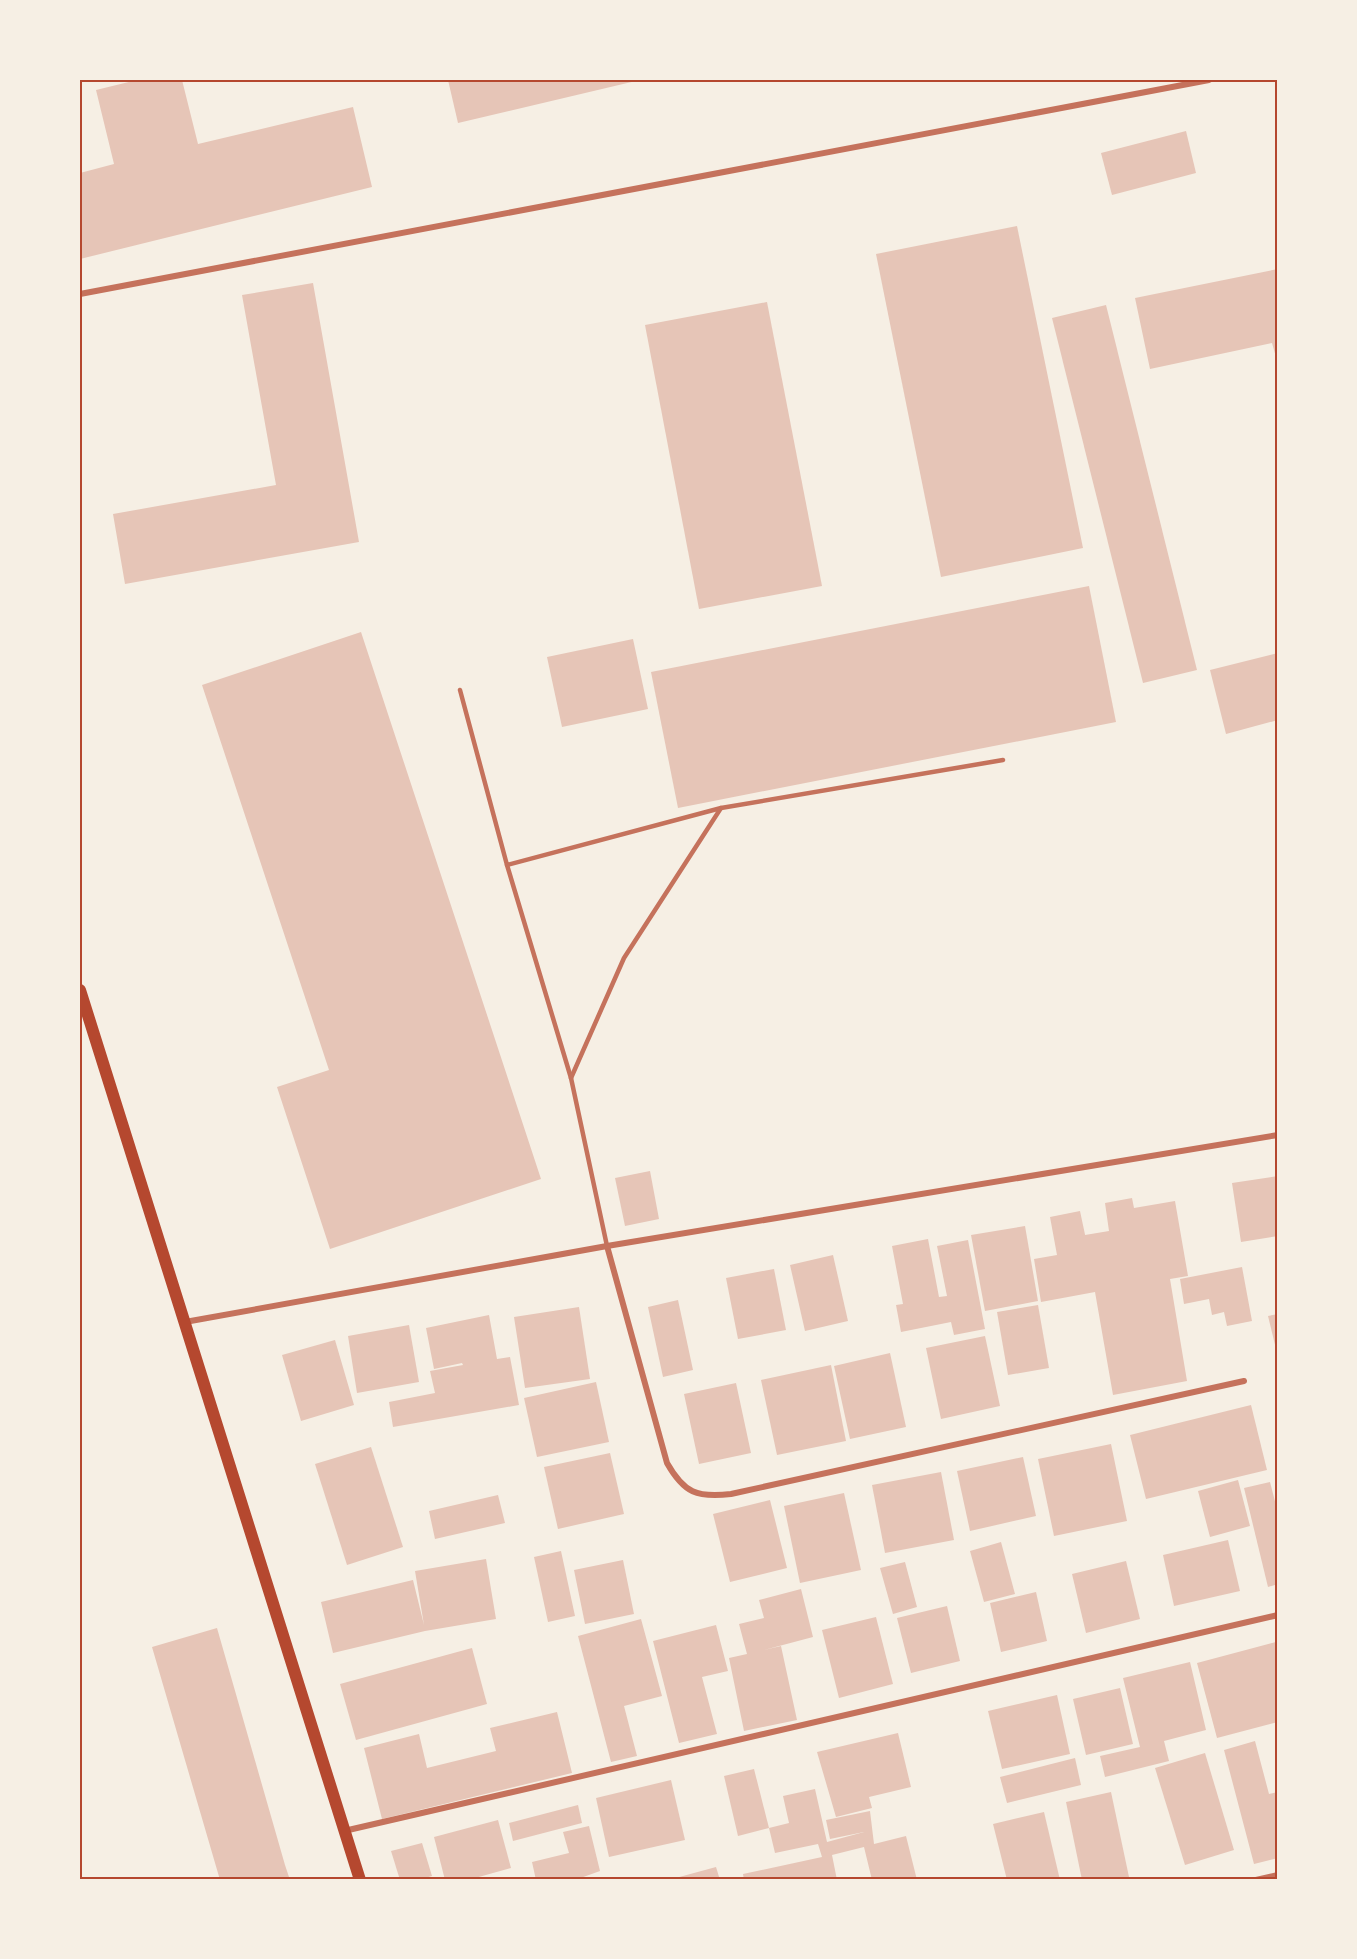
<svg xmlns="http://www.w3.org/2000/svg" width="1357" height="1959" font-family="'Fira Sans',sans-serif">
  <rect width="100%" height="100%" fill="#f6efe4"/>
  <!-- building -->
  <g fill="#e6c5b7">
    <path d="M137,80H182L198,144L353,107L372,187L80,259V173L114,164L96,90Z"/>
    <path d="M448,80H640L458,123Z"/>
    <path d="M1186,131L1196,173L1112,195L1101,153Z"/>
    <path d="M1017,226L1083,548L941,577L876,254Z"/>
    <path d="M1278,269V364L1272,343L1150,369L1135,298Z"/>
    <path d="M313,283L359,542L125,584L113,514L276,485L242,295Z"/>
    <path d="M767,302L822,586L699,609L645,325Z"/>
    <path d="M1106,305L1197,670L1143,683L1052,318Z"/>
    <path d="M1089,586L1116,722L678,808L651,672Z"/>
    <path d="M361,632L541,1179L330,1249L277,1087L329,1070L202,685Z"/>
    <path d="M633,639L648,709L562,727L547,657Z"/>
    <path d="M1278,653V720L1226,734L1210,670Z"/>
    <path d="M650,1171L659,1219L625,1226L615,1178Z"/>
    <path d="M1278,1176V1236L1241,1242L1232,1183Z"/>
    <path d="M1132,1198L1134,1208L1175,1201L1188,1276L1170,1279L1187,1381L1113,1395L1095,1292L1041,1302L1034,1259L1057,1255L1050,1217L1080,1211L1087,1244L1085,1235L1109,1231L1105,1203Z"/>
    <path d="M1025,1226L1038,1301L985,1311L971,1235Z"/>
    <path d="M928,1239L939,1297L947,1296L937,1246L968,1240L985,1329L954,1335L951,1322L901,1332L896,1305L903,1304L892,1246Z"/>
    <path d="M833,1255L848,1321L805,1331L790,1265Z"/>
    <path d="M1242,1267L1252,1321L1227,1326L1224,1312L1212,1315L1209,1299L1184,1304L1180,1279Z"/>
    <path d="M774,1269L786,1330L738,1339L726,1278Z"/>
    <path d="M678,1300L693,1370L663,1377L648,1307Z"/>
    <path d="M1038,1305L1049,1368L1008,1375L997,1312Z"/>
    <path d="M579,1307L590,1379L525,1388L514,1317Z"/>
    <path d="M1278,1314V1353H1277L1268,1316Z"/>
    <path d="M489,1315L497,1359L510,1357L519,1405L393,1427L389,1402L435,1393L430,1371L463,1365L462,1363L434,1369L426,1328Z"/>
    <path d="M409,1325L419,1382L357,1393L348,1336Z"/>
    <path d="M985,1336L1000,1406L941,1419L926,1348Z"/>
    <path d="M335,1340L354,1405L301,1421L282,1355Z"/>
    <path d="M890,1353L906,1427L850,1439L834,1366Z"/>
    <path d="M831,1365L846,1441L777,1455L761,1380Z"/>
    <path d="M596,1382L609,1442L537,1457L524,1398Z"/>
    <path d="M736,1383L751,1453L699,1464L684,1394Z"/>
    <path d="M1251,1405L1267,1470L1146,1499L1130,1435Z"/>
    <path d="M1111,1444L1127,1521L1054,1536L1038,1459Z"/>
    <path d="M371,1447L403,1547L347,1565L315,1464Z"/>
    <path d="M610,1453L624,1514L558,1529L544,1467Z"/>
    <path d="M1023,1457L1036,1516L970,1531L957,1471Z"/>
    <path d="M941,1472L954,1540L885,1553L872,1485Z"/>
    <path d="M1238,1480L1250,1526L1210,1537L1198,1491Z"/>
    <path d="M1270,1482L1278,1513V1584L1268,1587L1244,1488Z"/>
    <path d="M844,1493L861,1570L800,1583L784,1506Z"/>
    <path d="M498,1495L505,1523L435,1539L429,1511Z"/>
    <path d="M770,1500L787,1568L730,1582L713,1514Z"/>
    <path d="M1228,1540L1240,1591L1174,1606L1163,1555Z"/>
    <path d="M1001,1542L1015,1594L984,1602L970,1551Z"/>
    <path d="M561,1551L575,1616L548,1622L534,1557Z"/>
    <path d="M486,1559L496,1619L425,1631L333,1653L321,1602L413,1580L424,1625L415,1571Z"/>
    <path d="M623,1560L634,1614L585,1624L574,1570Z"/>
    <path d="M1126,1561L1140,1619L1086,1633L1072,1574Z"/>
    <path d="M905,1562L917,1607L893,1614L880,1568Z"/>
    <path d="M801,1589L813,1637L764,1650L781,1646L797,1720L744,1731L729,1658L747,1654L739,1624L764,1618L759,1600Z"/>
    <path d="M1036,1592L1047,1641L1001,1652L990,1603Z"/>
    <path d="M947,1606L960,1661L911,1673L897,1618Z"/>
    <path d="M876,1617L893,1684L839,1698L822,1630Z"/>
    <path d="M641,1619L662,1696L624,1706L637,1756L611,1762L578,1636Z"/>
    <path d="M716,1625L728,1671L702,1677L717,1734L679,1743L653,1641Z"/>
    <path d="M217,1628L285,1865L290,1880H220L152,1647Z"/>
    <path d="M1276,1642L1278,1722L1217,1738L1197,1663Z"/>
    <path d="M472,1648L487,1704L356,1740L340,1684Z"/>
    <path d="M1190,1662L1206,1730L1164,1741L1169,1761L1105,1777L1100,1756L1140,1747L1123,1678Z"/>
    <path d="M1120,1688L1133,1744L1086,1755L1073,1699Z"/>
    <path d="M1057,1695L1070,1754L1002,1769L988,1711Z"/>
    <path d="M557,1712L572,1773L382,1819L364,1748L419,1734L427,1768L496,1751L490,1728Z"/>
    <path d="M898,1733L911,1787L869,1797L872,1808L836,1817L817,1752Z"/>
    <path d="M1255,1741L1269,1794L1278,1792V1858L1254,1864L1224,1750Z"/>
    <path d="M1205,1753L1234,1850L1185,1865L1155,1768Z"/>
    <path d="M1075,1758L1081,1785L1007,1803L1000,1777Z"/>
    <path d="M754,1769L769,1828L738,1836L724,1776Z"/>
    <path d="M671,1780L685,1840L609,1857L596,1798Z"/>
    <path d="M815,1789L827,1842L864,1832L830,1839L826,1820L870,1811L874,1844L906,1836L917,1880H872L864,1847L832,1855L837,1880H744L743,1874L822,1857L818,1844L775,1853L769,1828L789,1823L783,1796Z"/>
    <path d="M1111,1792L1129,1877L1082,1880L1066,1802Z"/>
    <path d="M578,1805L582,1823L513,1841L509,1823Z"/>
    <path d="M1044,1812L1060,1880H1007L993,1824Z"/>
    <path d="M498,1820L511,1868L468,1880H445L434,1837Z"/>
    <path d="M589,1826L600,1871L575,1880H536L532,1862L569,1853L563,1832Z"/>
    <path d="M422,1843L432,1876L418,1880H400L391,1851Z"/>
    <path d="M716,1867L720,1880H672V1879Z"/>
  </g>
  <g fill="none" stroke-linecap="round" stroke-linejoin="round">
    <!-- service -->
    <g stroke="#c5725c" stroke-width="4.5">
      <path d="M460,690L507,865L571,1078L607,1246"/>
      <path d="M507,865L721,808L1003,760"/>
      <path d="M571,1078L624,958L721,808"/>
    </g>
    <!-- minor -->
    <g stroke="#c5725c" stroke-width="6">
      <path d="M80,294L1209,80"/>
      <path d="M607,1246L667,1463C684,1493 697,1498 731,1494L1244,1381"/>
      <path d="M185,1322L607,1246L1278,1135"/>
      <path d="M344,1831L1278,1615"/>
      <path d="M1256,1880L1278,1875"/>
    </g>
    <!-- secondary -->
    <path stroke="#b5482f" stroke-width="12" d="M80,990L360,1880"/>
  </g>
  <!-- border -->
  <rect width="1357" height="1959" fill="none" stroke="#f6efe4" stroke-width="162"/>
  <rect x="81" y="81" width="1195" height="1797" fill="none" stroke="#b5482f" stroke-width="2"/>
</svg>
